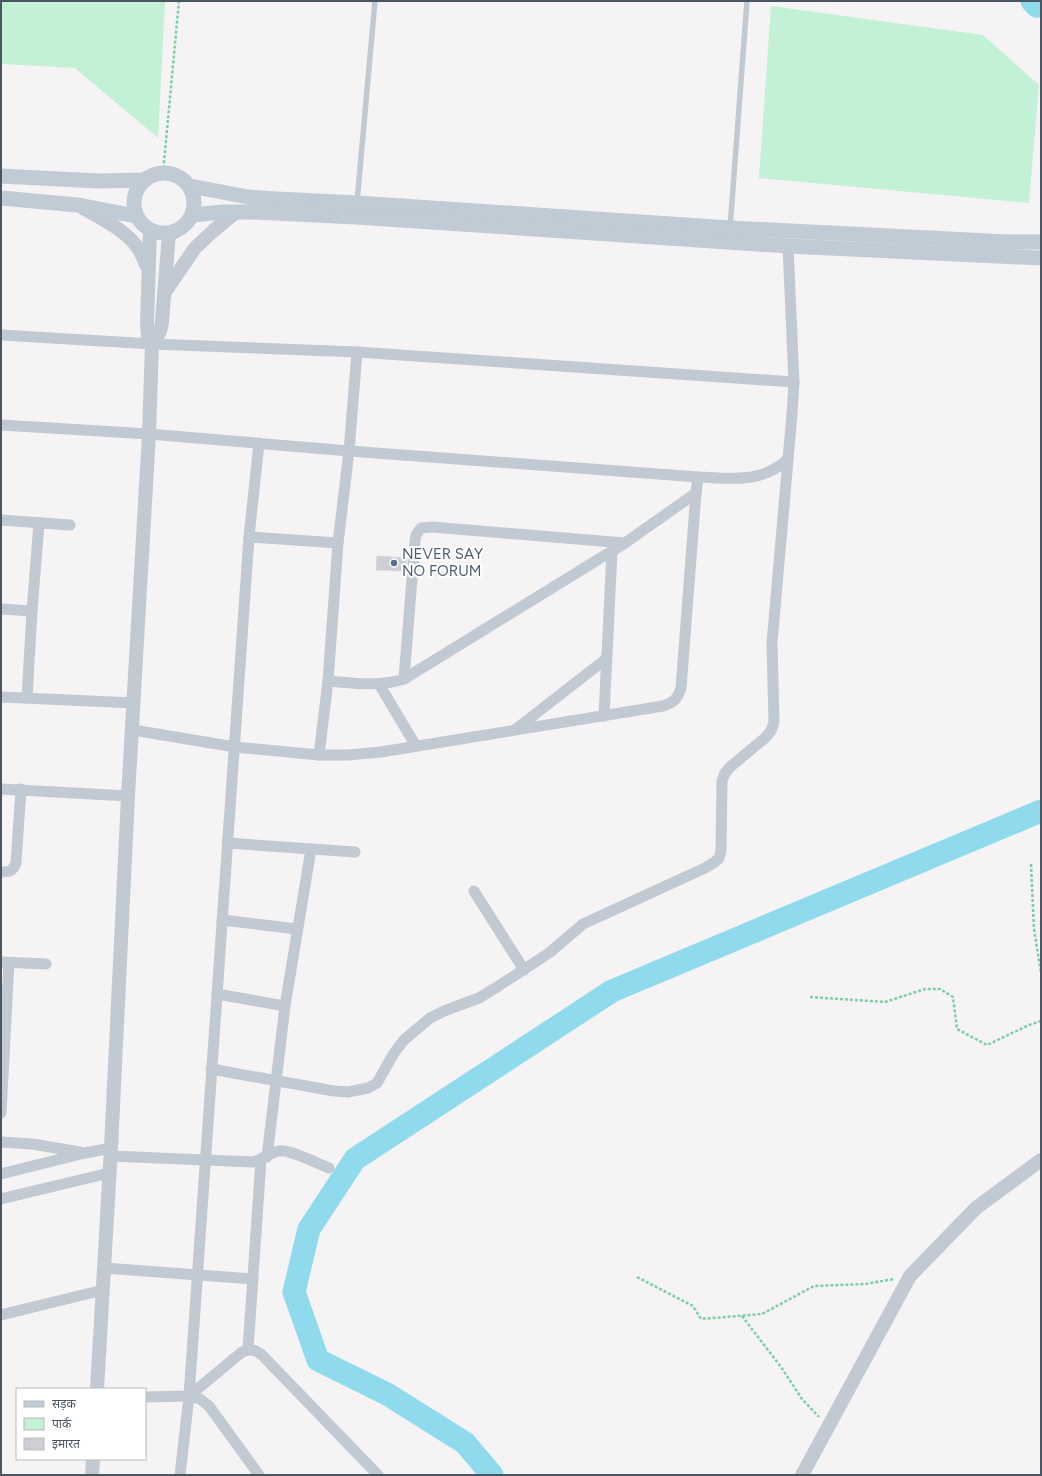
<svg xmlns="http://www.w3.org/2000/svg" width="1042" height="1476" font-family="Figtree,'Noto Sans Devanagari',sans-serif">
  <rect width="100%" height="100%" fill="#f5f3f3"/>
  <!-- green -->
  <g fill="#c3f1d5">
    <path d="M1,1H165L158,138L75,68L1,64Z"/>
    <path d="M771,6L983,35L1039,85L1029,203L759,178Z"/>
  </g>
  <g fill="none" stroke-linecap="round" stroke-linejoin="round">
    <!-- river -->
    <g stroke="#90daee" stroke-width="23">
      <path d="M1032,1L1037,6H1041"/>
      <path d="M492,1475L465,1443L387,1394L318,1360L294,1292L309,1229L355,1159L612,991L1041,811"/>
    </g>
  </g>
  <!-- building -->
  <path fill="#cdcfd5" stroke="#d7d9de" d="M377,556L407,558L406,571L376,570Z"/>
  <g fill="none" stroke-linecap="round" stroke-linejoin="round">
    <!-- path -->
    <g stroke="#7ad0a6" stroke-width="2.5" stroke-dasharray="3 2" stroke-linecap="butt">
      <path d="M163,173L179,1"/>
      <path d="M1031,864L1034,929L1041,973"/>
      <path d="M810,997L885,1002L925,989H940L953,997L957,1029L987,1045L1029,1025L1041,1021"/>
      <path d="M637,1277L693,1306L701,1319L762,1314L814,1286L865,1284L894,1279"/>
      <path d="M742,1316L781,1367L802,1399L819,1417"/>
    </g>
    <!-- service -->
    <g stroke="#c1cad2" stroke-width="5.5">
      <path d="M357,202L375,1"/>
      <path d="M730,228L747,1"/>
    </g>
    <!-- minor -->
    <g stroke="#c1cad2" stroke-width="11">
      <path d="M1,335L152,344L357,352L794,382"/>
      <path d="M1,425L149,434L349,451L698,477C733,478 759,484 787,460"/>
      <path d="M1,520L70,525"/>
      <path d="M249,537L338,543"/>
      <path d="M1,609L32,611"/>
      <path d="M404,679L415,541L416,535L421,528L432,527L625,543"/>
      <path d="M328,681C353,683 379,687 404,679L625,543L696,493L698,477"/>
      <path d="M379,684L416,746"/>
      <path d="M1,697L134,703"/>
      <path d="M27,698L32,611L39,523"/>
      <path d="M604,716L612,551"/>
      <path d="M516,729L606,659"/>
      <path d="M133,730L235,747L319,755H348L381,752L663,706C674,702 677,700 681,688L696,493"/>
      <path d="M319,755L328,681L338,543L349,451L357,352"/>
      <path d="M1,789L128,796"/>
      <path d="M227,843L355,852"/>
      <path d="M1,872C9,872 13,871 16,863L21,789"/>
      <path d="M474,891L524,970"/>
      <path d="M222,920L297,929"/>
      <path d="M1,962L46,964"/>
      <path d="M217,994L285,1006"/>
      <path d="M211,1069L334,1091L348,1092L368,1088L377,1083L394,1053L404,1040L430,1018L444,1011L479,998L497,987L549,953L583,924L705,868L715,862L719,858L721,851L722,781L725,773L730,767L765,738L771,731L774,722L772,643L792,414L794,382L788,246"/>
      <path d="M1,1113L9,963"/>
      <path d="M1,1142L32,1144L80,1152"/>
      <path d="M111,1156L253,1162C262,1160 270,1152 279,1151C289,1149 318,1164 329,1168"/>
      <path d="M267,1157L285,1006L311,849"/>
      <path d="M1,1174L85,1153L111,1148"/>
      <path d="M1,1199L109,1173"/>
      <path d="M104,1268L253,1279"/>
      <path d="M1,1315L103,1290"/>
      <path d="M248,1349L261,1160"/>
      <path d="M189,1396L242,1352C250,1348 255,1350 262,1355L378,1475"/>
      <path d="M145,1397L189,1396L200,1399L209,1406L259,1475"/>
      <path d="M180,1475L189,1396L249,537L259,443"/>
    </g>
    <!-- tertiary -->
    <g stroke="#c1cad2" stroke-width="14">
      <path d="M83,208C102,219 128,231 140,251C143,257 145,263 148,268"/>
      <path d="M165,292L195,248L213,231L236,212"/>
      <path d="M152,344C158,337 161,331 162,322L169,233"/>
      <path d="M97,1389L111,1148L128,796L149,434L152,344L148,336L147,323L150,230"/>
      <path d="M92,1475L93,1459"/>
      <path d="M802,1475L910,1276L976,1208L1041,1160"/>
    </g>
    <!-- secondary -->
    <g stroke="#c1cbd6" stroke-width="15">
      <circle cx="164" cy="203" r="30"/>
      <path d="M1,176L98,181L145,180"/>
      <path d="M190,186L248,197L277,199L357,203L730,228L1008,242H1041"/>
      <path d="M1,198L78,205L136,216"/>
      <path d="M192,215L223,212H253L356,217L788,246L1041,258"/>
    </g>
  </g>
  <!-- markers -->
  <circle fill="#5c6f8a" stroke="#fff" stroke-width="1.5" cx="394" cy="563" r="4"/>
  <g text-anchor="middle" dominant-baseline="central" stroke-width="4" stroke-linejoin="round" paint-order="stroke">
    <!-- service labels -->
    <g font-size="15" fill="#4e5e75" stroke="#fff" text-anchor="start">
      <text x="402" y="554">NEVER SAY<tspan x="402" dy="17">NO FORUM</tspan></text>
    </g>
  </g>
  <!-- border -->
  <rect width="1042" height="1476" fill="none" stroke="#4a5661" stroke-width="4"/>
  <!-- legend -->
  <rect x="16" y="1388" width="130" height="72" fill="#ffffff" stroke="#b7bbc0"/>
  <rect x="24" y="1401" width="20" height="6" fill="#c1cbd6" stroke="#b7bbc0"/>
  <text x="52" y="1408" font-size="12" fill="#4a5661">सड़क</text>
  <rect x="24" y="1418" width="20" height="12" fill="#c3f1d5" stroke="#b7bbc0"/>
  <text x="52" y="1428" font-size="12" fill="#4a5661">पार्क</text>
  <rect x="24" y="1438" width="20" height="12" fill="#cdcfd5" stroke="#b7bbc0"/>
  <text x="52" y="1448" font-size="12" fill="#4a5661">इमारत</text>
</svg>
